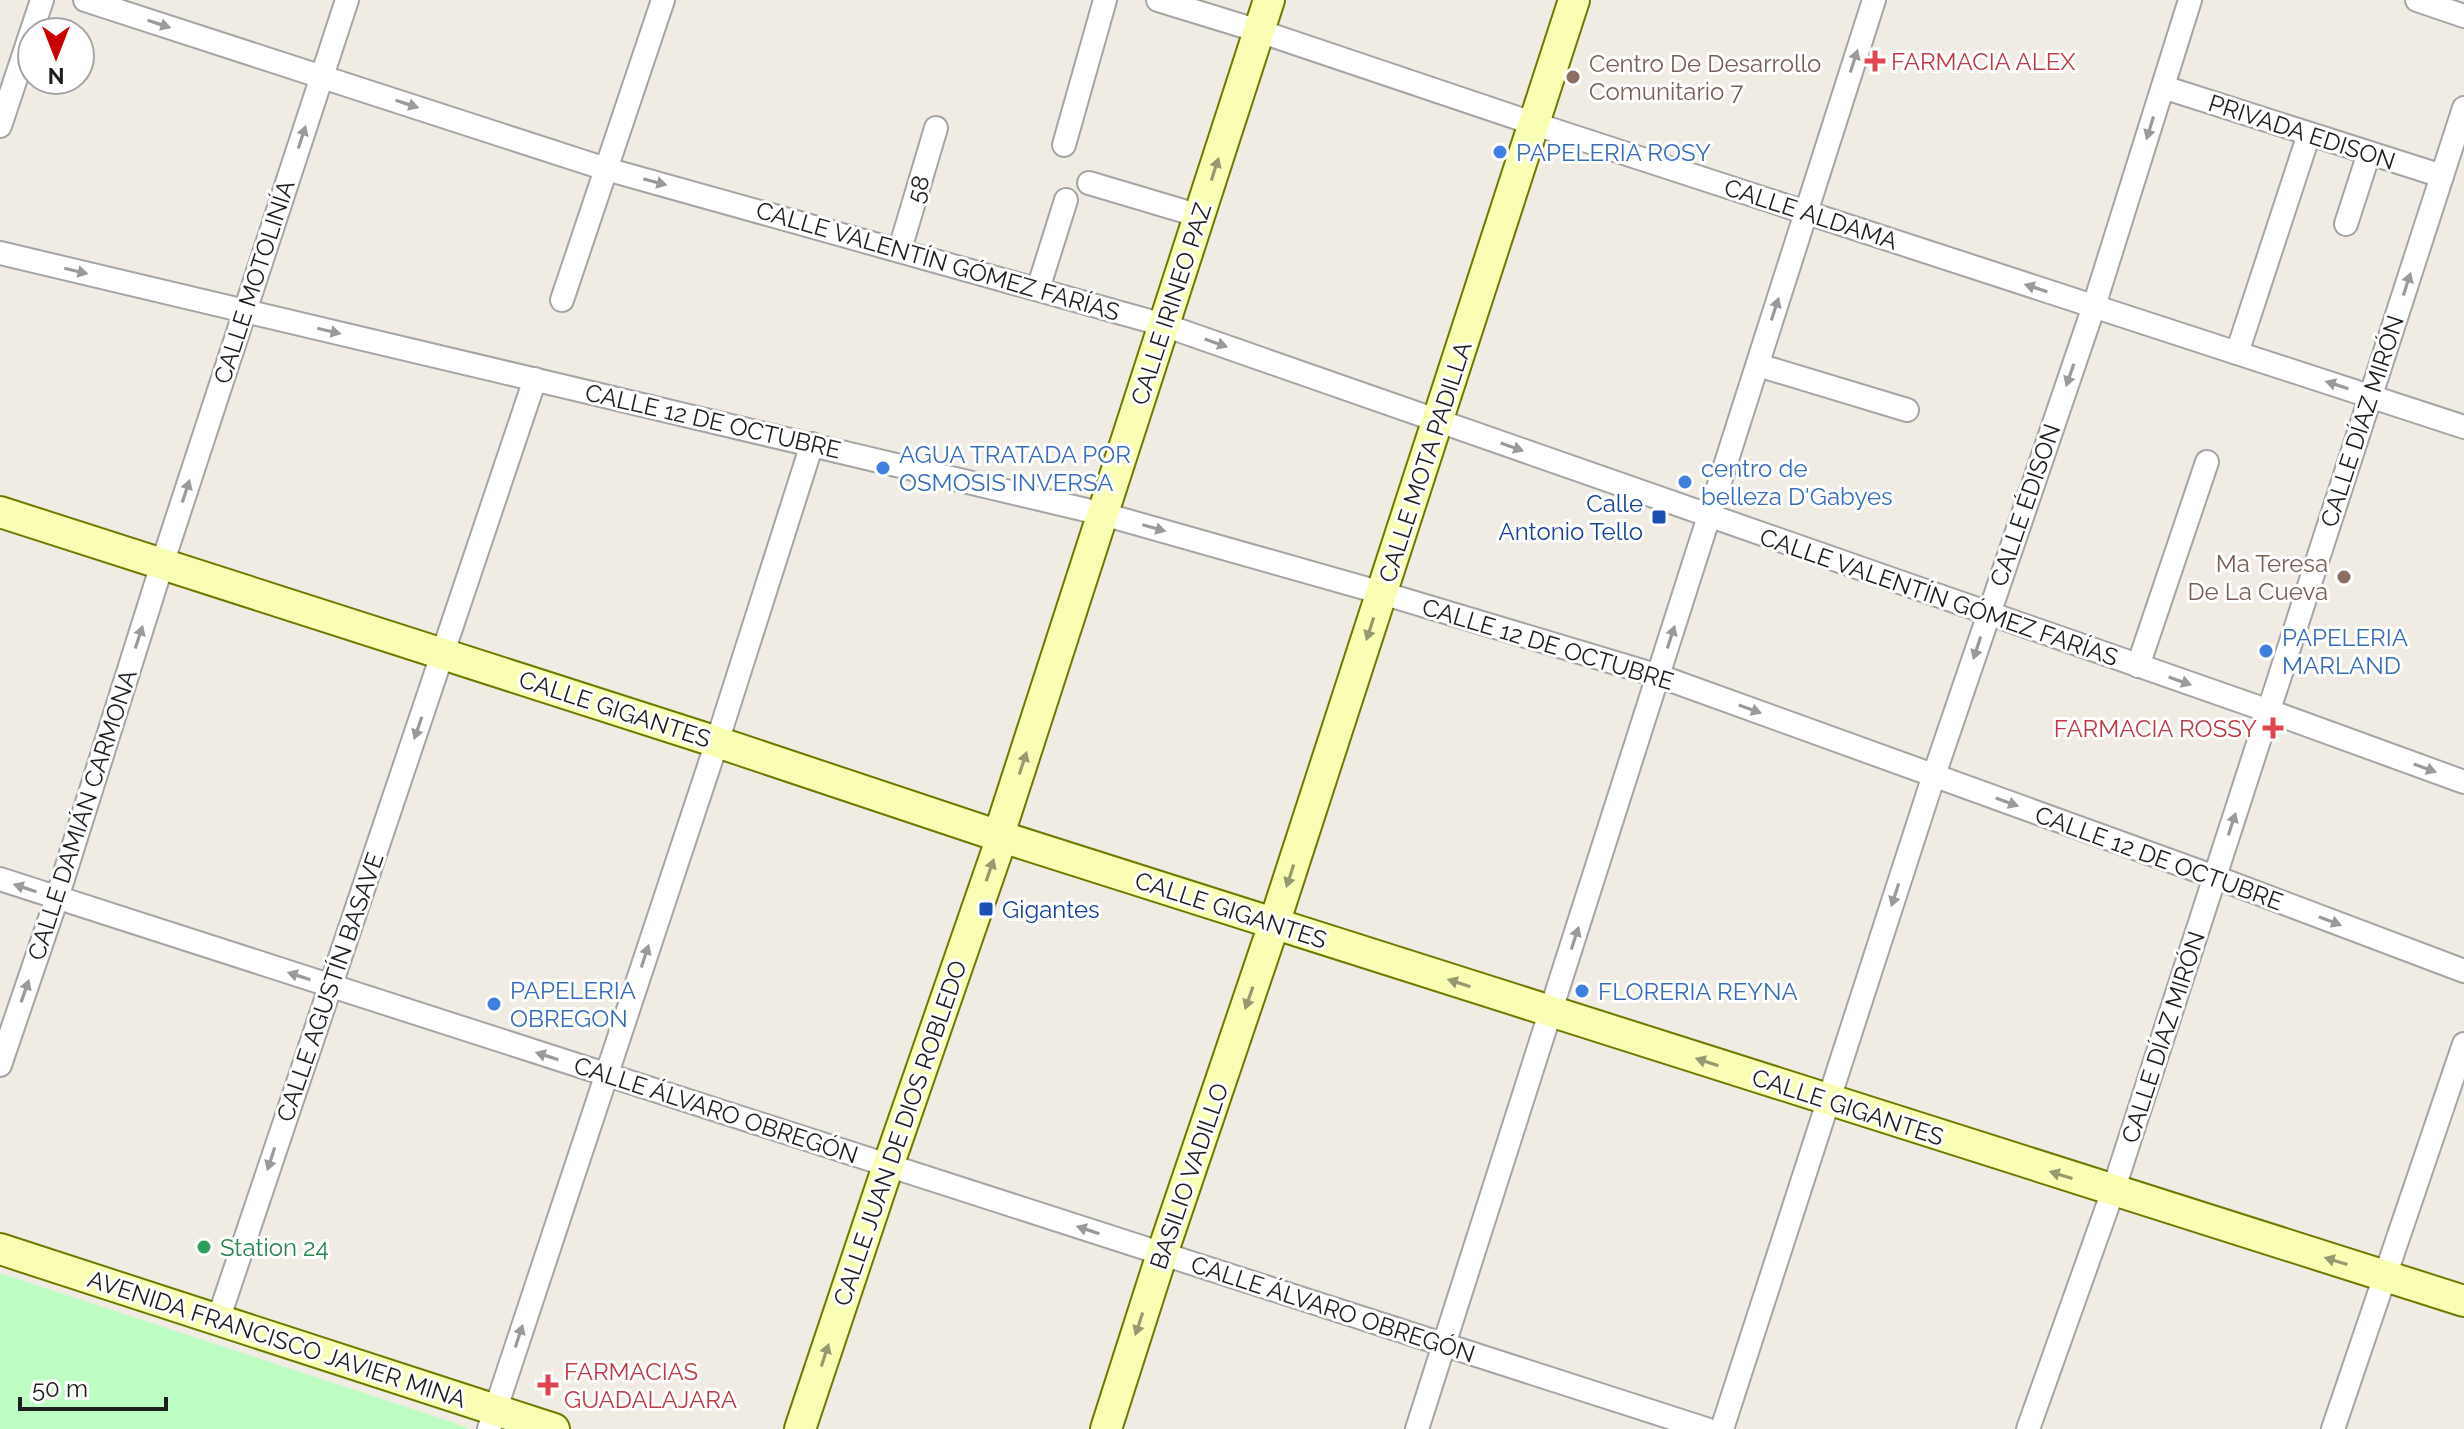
<svg xmlns="http://www.w3.org/2000/svg" width="2464" height="1429" font-family="Raleway,sans-serif">
  <rect width="100%" height="100%" fill="#f0ece3"/>
  <!-- park -->
  <path fill="#bdfdc3" d="M0,1273L467,1427V1429H0Z"/>
  <g fill="none" stroke-linecap="round" stroke-linejoin="round">
    <defs>
      <g id="street">
        <path d="M85,0L606,169L1164,325L2269,711L2464,782"/>
        <path d="M1158,0L1259,31L1535,124L2464,427"/>
        <path d="M2417,0L2464,16"/>
        <path d="M2163,87L2442,176"/>
        <path d="M0,126L42,0"/>
        <path d="M1064,145L1105,0"/>
        <path d="M1089,183L1200,216"/>
        <path d="M2346,224L2369,153"/>
        <path d="M900,249L936,128"/>
        <path d="M0,253L1103,514L1382,593L1659,676L2215,877L2464,971"/>
        <path d="M1038,289L1066,200"/>
        <path d="M562,300L663,0"/>
        <path d="M2237,353L2309,134"/>
        <path d="M1758,365L1907,410"/>
        <path d="M2138,666L2207,462"/>
        <path d="M0,879L1706,1429"/>
        <path d="M0,1065L57,898L166,552L347,0"/>
        <path d="M218,1320L535,379"/>
        <path d="M489,1429L717,742L812,444"/>
        <path d="M1417,1429L1874,0"/>
        <path d="M1722,1429L1934,775L2094,306L2190,0"/>
        <path d="M2028,1429L2113,1191L2464,108"/>
        <path d="M2333,1429L2464,1044"/>
      </g>
      <g id="secondary">
        <path d="M0,512L717,742L1002,837L2464,1301"/>
        <path d="M0,1249L554,1429"/>
        <path d="M800,1429L888,1166L1002,837V825L1269,0"/>
        <path d="M1106,1429L1162,1254L1274,924L1574,0"/>
      </g>
    </defs>
    <!-- street casing -->
    <use href="#street" stroke="#a5a5a5" stroke-width="26"/>
    <!-- secondary casing -->
    <use href="#secondary" stroke="#6d7a00" stroke-width="34"/>
    <!-- street -->
    <use href="#street" stroke="#fff" stroke-width="22"/>
    <!-- secondary -->
    <use href="#secondary" stroke="#fafeb4" stroke-width="30"/>
  </g>
  <!-- one-way arrows -->
  <defs><path id="oneway-solid" d="M-6-.8H1V-3.2L6.5 0L1 3.2V.8H-6Z" transform="scale(2)"/></defs>
  <g fill="#9a9a9a">
    <use href="#oneway-solid" transform="translate(159 24) rotate(18)"/>
    <use href="#oneway-solid" transform="translate(1854 61) rotate(-72)"/>
    <use href="#oneway-solid" transform="translate(407 104) rotate(18)"/>
    <use href="#oneway-solid" transform="translate(2150 128) rotate(107)"/>
    <use href="#oneway-solid" transform="translate(302 137) rotate(-72)"/>
    <use href="#oneway-solid" transform="translate(655 182) rotate(15)"/>
    <use href="#oneway-solid" transform="translate(76 271) rotate(13)"/>
    <use href="#oneway-solid" transform="translate(2407 284) rotate(-72)"/>
    <use href="#oneway-solid" transform="translate(2036 288) rotate(-162)"/>
    <use href="#oneway-solid" transform="translate(1775 309) rotate(-72)"/>
    <use href="#oneway-solid" transform="translate(329 331) rotate(13)"/>
    <use href="#oneway-solid" transform="translate(1216 343) rotate(19)"/>
    <use href="#oneway-solid" transform="translate(2070 375) rotate(109)"/>
    <use href="#oneway-solid" transform="translate(2337 385) rotate(-162)"/>
    <use href="#oneway-solid" transform="translate(1512 447) rotate(19)"/>
    <use href="#oneway-solid" transform="translate(186 491) rotate(-72)"/>
    <use href="#oneway-solid" transform="translate(1154 528) rotate(16)"/>
    <use href="#oneway-solid" transform="translate(139 637) rotate(-72)"/>
    <use href="#oneway-solid" transform="translate(1671 637) rotate(-72)"/>
    <use href="#oneway-solid" transform="translate(1977 648) rotate(108)"/>
    <use href="#oneway-solid" transform="translate(2180 681) rotate(19)"/>
    <use href="#oneway-solid" transform="translate(1750 709) rotate(20)"/>
    <use href="#oneway-solid" transform="translate(418 728) rotate(109)"/>
    <use href="#oneway-solid" transform="translate(2425 768) rotate(20)"/>
    <use href="#oneway-solid" transform="translate(2007 802) rotate(20)"/>
    <use href="#oneway-solid" transform="translate(2232 824) rotate(-72)"/>
    <use href="#oneway-solid" transform="translate(25 888) rotate(-162)"/>
    <use href="#oneway-solid" transform="translate(1895 895) rotate(108)"/>
    <use href="#oneway-solid" transform="translate(2330 921) rotate(21)"/>
    <use href="#oneway-solid" transform="translate(1575 938) rotate(-72)"/>
    <use href="#oneway-solid" transform="translate(645 956) rotate(-72)"/>
    <use href="#oneway-solid" transform="translate(299 976) rotate(-162)"/>
    <use href="#oneway-solid" transform="translate(25 991) rotate(-71)"/>
    <use href="#oneway-solid" transform="translate(547 1056) rotate(-162)"/>
    <use href="#oneway-solid" transform="translate(271 1159) rotate(108)"/>
    <use href="#oneway-solid" transform="translate(1088 1230) rotate(-162)"/>
    <use href="#oneway-solid" transform="translate(519 1336) rotate(-72)"/>
  </g>
  <g fill="#979970">
    <use href="#oneway-solid" transform="translate(1215 169) rotate(-72)"/>
    <use href="#oneway-solid" transform="translate(1370 629) rotate(108)"/>
    <use href="#oneway-solid" transform="translate(1023 763) rotate(-72)"/>
    <use href="#oneway-solid" transform="translate(990 870) rotate(-71)"/>
    <use href="#oneway-solid" transform="translate(1290 876) rotate(108)"/>
    <use href="#oneway-solid" transform="translate(1459 983) rotate(-162)"/>
    <use href="#oneway-solid" transform="translate(1249 998) rotate(109)"/>
    <use href="#oneway-solid" transform="translate(1707 1062) rotate(-162)"/>
    <use href="#oneway-solid" transform="translate(2061 1175) rotate(-163)"/>
    <use href="#oneway-solid" transform="translate(2336 1261) rotate(-163)"/>
    <use href="#oneway-solid" transform="translate(1139 1324) rotate(108)"/>
    <use href="#oneway-solid" transform="translate(825 1355) rotate(-72)"/>
  </g>
  <!-- markers -->
  <g fill="#e0444e" stroke="#fff" stroke-width="3">
    <path d="M1871 49h8v8h8v8h-8v8h-8v-8h-8v-8h8z"/>
    <path d="M2269 716h8v8h8v8h-8v8h-8v-8h-8v-8h8z"/>
    <path d="M544 1373h8v8h8v8h-8v8h-8v-8h-8v-8h8z"/>
  </g>
  <g fill="#8d6e63" stroke="#fff" stroke-width="3">
    <circle cx="1573" cy="77" r="8"/>
    <circle cx="2344" cy="577" r="8"/>
  </g>
  <g fill="#3f7fe0" stroke="#fff" stroke-width="3">
    <circle cx="1500" cy="152" r="8"/>
    <circle cx="883" cy="468" r="8"/>
    <circle cx="1685" cy="482" r="8"/>
    <circle cx="2266" cy="651" r="8"/>
    <circle cx="1582" cy="991" r="8"/>
    <circle cx="494" cy="1004" r="8"/>
  </g>
  <g fill="#1a4fb4" stroke="#fff" stroke-width="3">
    <rect x="1651" y="509" width="16" height="16" rx="4"/>
    <rect x="978" y="901" width="16" height="16" rx="4"/>
  </g>
  <circle fill="#2e9e5b" stroke="#fff" stroke-width="3" cx="204" cy="1247" r="8"/>
  <g text-anchor="middle" dominant-baseline="central" stroke-width="6" stroke-linejoin="round" paint-order="stroke">
    <!-- health labels -->
    <g font-size="24" fill="#be3a42" stroke="#fff" text-anchor="start">
      <text x="1891" y="61">FARMACIA ALEX</text>
      <text x="2257" y="728" text-anchor="end">FARMACIA ROSSY</text>
      <text x="564" y="1371">FARMACIAS<tspan x="564" dy="28">GUADALAJARA</tspan></text>
    </g>
    <!-- education labels -->
    <g font-size="24" fill="#785e54" stroke="#fff" text-anchor="start">
      <text x="1589" y="63">Centro De Desarrollo<tspan x="1589" dy="28">Comunitario 7</tspan></text>
      <text x="2328" y="563" text-anchor="end">Ma Teresa<tspan x="2328" dy="28">De La Cueva</tspan></text>
    </g>
    <!-- street labels -->
    <g font-size="24" fill="#1e1e1e" stroke="#fff">
      <text transform="translate(2302 132) rotate(18)">PRIVADA EDISON</text>
      <text transform="translate(918 189) rotate(-74)">58</text>
      <text transform="translate(1811 214) rotate(18)">CALLE ALDAMA</text>
      <text transform="translate(938 261) rotate(16)">CALLE VALENTÍN GÓMEZ FARÍAS</text>
      <text transform="translate(254 282) rotate(-72)">CALLE MOTOLINÍA</text>
      <text transform="translate(1171 304) rotate(-72)">CALLE IRINEO PAZ</text>
      <text transform="translate(713 421) rotate(13)">CALLE 12 DE OCTUBRE</text>
      <text transform="translate(2362 421) rotate(-72)">CALLE DÍAZ MIRÓN</text>
      <text transform="translate(1425 462) rotate(-72)">CALLE MOTA PADILLA</text>
      <text transform="translate(2025 505) rotate(-71)">CALLE ÉDISON</text>
      <text transform="translate(1939 597) rotate(19)">CALLE VALENTÍN GÓMEZ FARÍAS</text>
      <text transform="translate(1548 644) rotate(17)">CALLE 12 DE OCTUBRE</text>
      <text transform="translate(615 709) rotate(18)">CALLE GIGANTES</text>
      <text transform="translate(82 815) rotate(-72)">CALLE DAMIÁN CARMONA</text>
      <text transform="translate(2159 858) rotate(20)">CALLE 12 DE OCTUBRE</text>
      <text transform="translate(1231 910) rotate(18)">CALLE GIGANTES</text>
      <text transform="translate(330 987) rotate(-71)">CALLE AGUSTÍN BASAVE</text>
      <text transform="translate(2163 1037) rotate(-72)">CALLE DÍAZ MIRÓN</text>
      <text transform="translate(1848 1107) rotate(18)">CALLE GIGANTES</text>
      <text transform="translate(716 1110) rotate(18)">CALLE ÁLVARO OBREGÓN</text>
      <text transform="translate(900 1133) rotate(-71)">CALLE JUAN DE DIOS ROBLEDO</text>
      <text transform="translate(1189 1176) rotate(-71)">BASILIO VADILLO</text>
      <text transform="translate(1333 1309) rotate(18)">CALLE ÁLVARO OBREGÓN</text>
      <text transform="translate(277 1339) rotate(18)">AVENIDA FRANCISCO JAVIER MINA</text>
    </g>
    <!-- shop labels -->
    <g font-size="24" fill="#366cbe" stroke="#fff" text-anchor="start">
      <text x="1516" y="152">PAPELERIA ROSY</text>
      <text x="899" y="454">AGUA TRATADA POR<tspan x="899" dy="28">OSMOSIS INVERSA</tspan></text>
      <text x="1701" y="468">centro de<tspan x="1701" dy="28">belleza D'Gabyes</tspan></text>
      <text x="2282" y="637">PAPELERIA<tspan x="2282" dy="28">MARLAND</tspan></text>
      <text x="510" y="990">PAPELERIA<tspan x="510" dy="28">OBREGON</tspan></text>
      <text x="1598" y="991">FLORERIA REYNA</text>
    </g>
    <!-- transit labels -->
    <g font-size="24" fill="#164399" stroke="#fff" text-anchor="end">
      <text x="1643" y="503">Calle<tspan x="1643" dy="28">Antonio Tello</tspan></text>
      <text x="1002" y="909" text-anchor="start">Gigantes</text>
    </g>
    <!-- leisure labels -->
    <g font-size="24" fill="#27864d" stroke="#fff" text-anchor="start">
      <text x="220" y="1247">Station 24</text>
    </g>
  </g>
  <!-- north arrow -->
  <g transform="translate(56 56) rotate(180)"><circle r="38" fill="#ffffff" stroke="#a5a5a5" stroke-width="2"/>
  <path d="M0-6L14 30L0 20L-14 30Z" fill="#cc0000"/>
  <text y="-12" font-size="22" font-weight="bold" text-anchor="middle" fill="#1e1e1e">N</text>
  </g>
  <!-- scale -->
  <path d="M20 1397v12h146v-12" fill="none" stroke="#1e1e1e" stroke-width="4"/>
  <text x="32" y="1397" font-size="24" fill="#1e1e1e" stroke="#ffffff" stroke-width="6" paint-order="stroke">50 m</text>
</svg>
